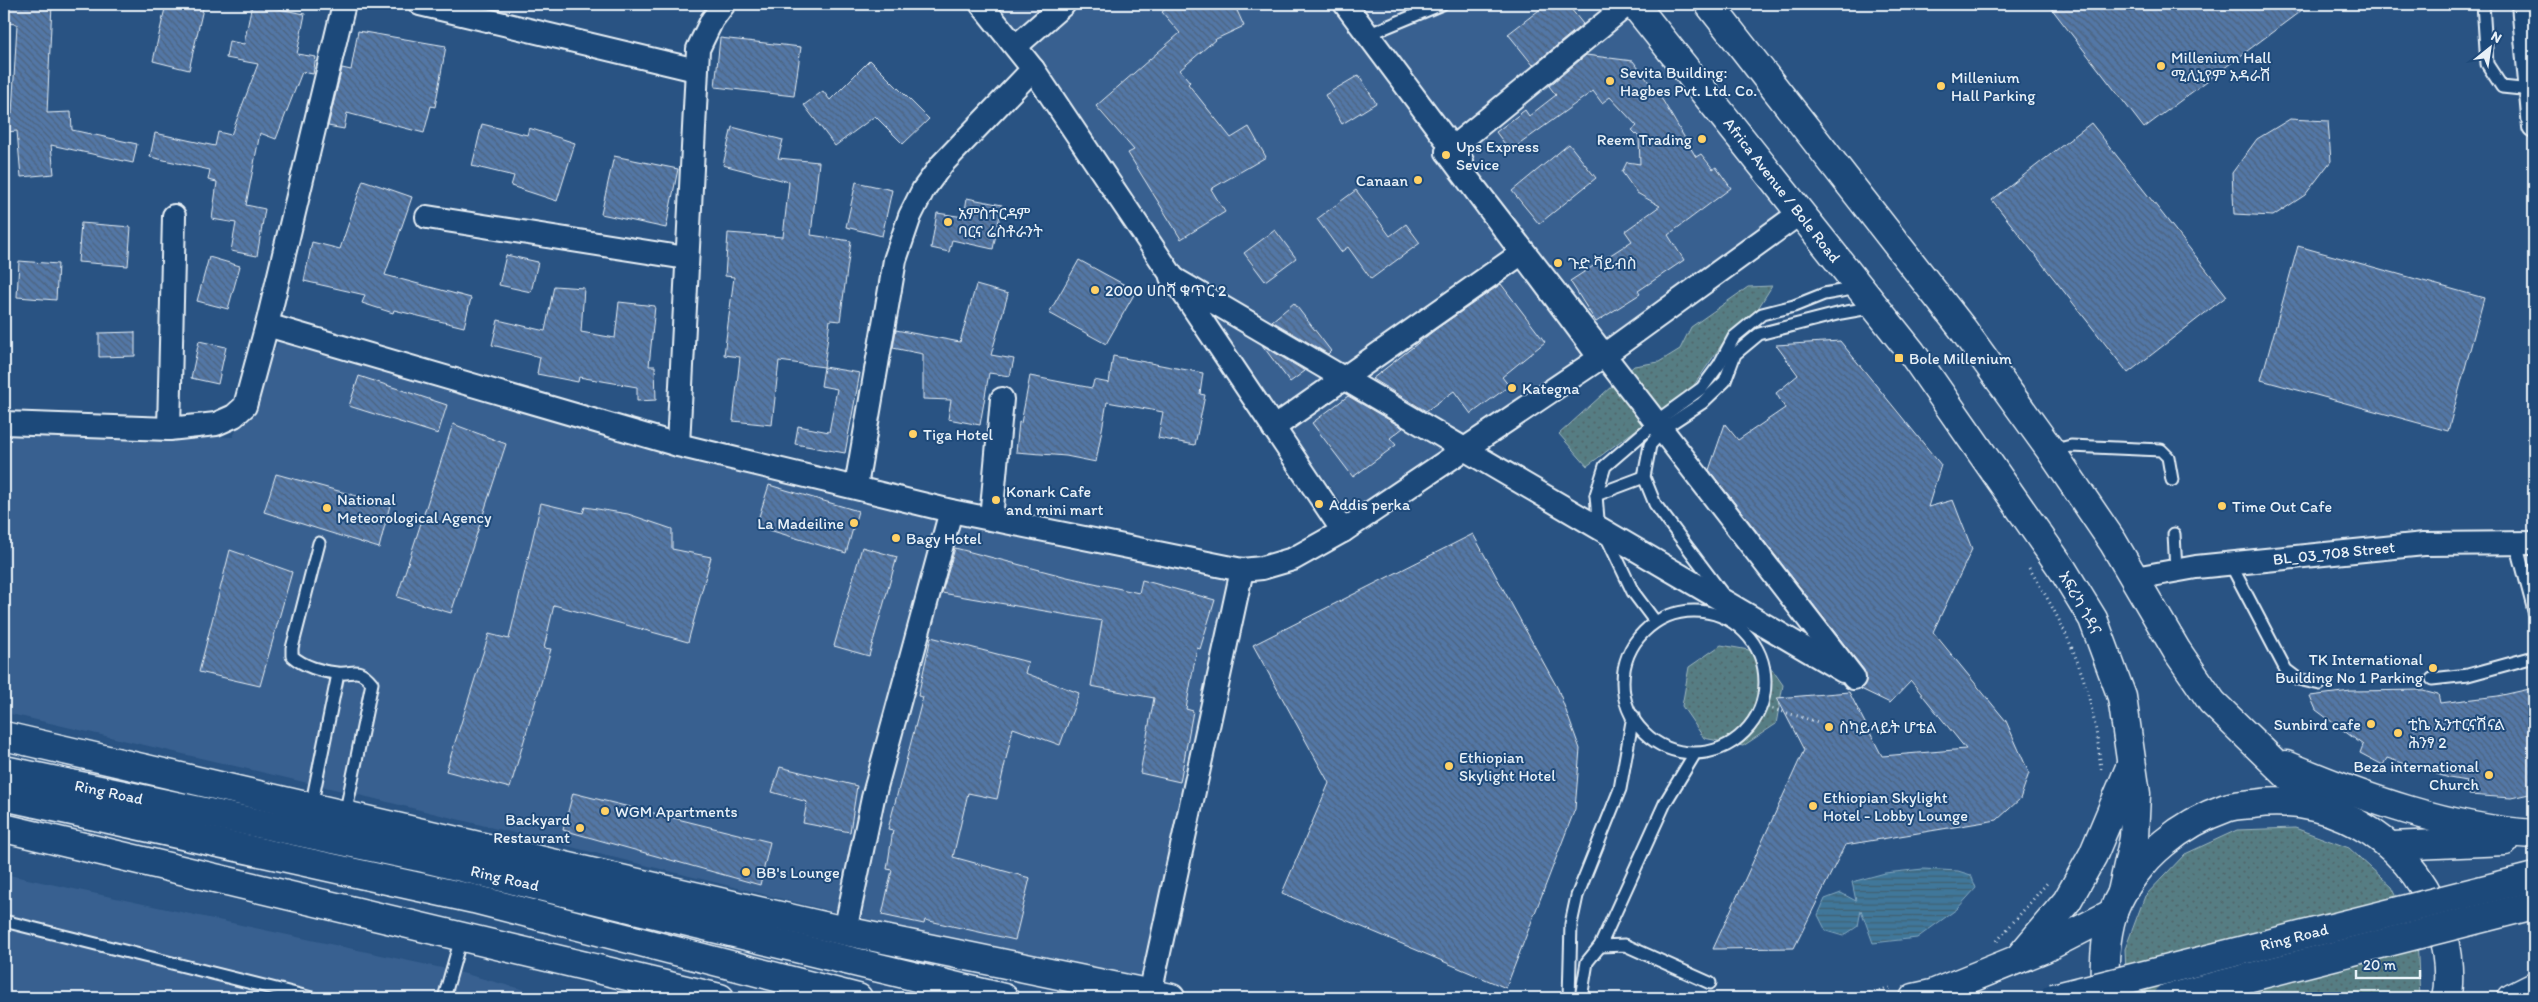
<svg xmlns="http://www.w3.org/2000/svg" width="2538" height="1002" font-family="Itim,'Noto Sans Ethiopic',sans-serif">
  <defs>
    <pattern id="grass-dots" width="8" height="8" patternUnits="userSpaceOnUse" patternTransform="scale(1.25)"><rect width="8" height="8" fill="#567d83"/><path d="M2 2h.1M6 6h.1" fill="none" stroke="#4f6569" stroke-width="1.8" stroke-linecap="round"/></pattern>
    <pattern id="water-rules" width="6" height="5" patternUnits="userSpaceOnUse" patternTransform="scale(1.25)"><rect width="6" height="5" fill="#3f779a"/><path d="M0 2.5h6" fill="none" stroke="#426072"/></pattern>
    <pattern id="building-back-hatch" width="6" height="6" patternUnits="userSpaceOnUse" patternTransform="scale(1.25)"><rect width="6" height="6" fill="#5277a6"/><path d="M-1 5l2 2M0 0l6 6M5-1l2 2" fill="none" stroke="#4d627d"/></pattern>
  </defs>
  <rect width="100%" height="100%" fill="#295383"/>
  <filter id="ink" filterUnits="userSpaceOnUse"><feTurbulence type="fractalNoise" baseFrequency=".02" numOctaves="2"/><feDisplacementMap in="SourceGraphic" scale="10" xChannelSelector="R" yChannelSelector="G"/><feConvolveMatrix kernelMatrix="1 2 1 2 8 2 1 2 1" color-interpolation-filters="sRGB"/></filter>
  <g filter="url(#ink)">
    <!-- built -->
    <g fill="#396190">
      <path d="M980,4H1629L1790,205L1360,528Z"/>
      <path d="M281,336L941,520L1232,580L1139,981L852,916L351,793L11,714L6,430L233,437Z"/>
      <path d="M4,874L451,970L554,998H4Z"/>
    </g>
    <!-- grass -->
    <g fill="url(#grass-dots)" stroke="#9fb7be">
      <path d="M1772,286L1757,310L1731,331L1692,388L1587,466L1559,434L1634,366L1659,362L1680,349L1691,327L1748,287Z"/>
      <path d="M1721,645L1760,652L1783,685L1776,724L1743,746L1704,738L1682,706L1689,667Z"/>
      <path d="M2295,828L2349,848L2392,887L2417,938L2420,998H2127L2125,949L2145,896L2185,854L2237,830Z"/>
    </g>
    <!-- water -->
    <path fill="url(#water-rules)" stroke="#83a8c0" d="M1923,869L1958,871L1971,875L1976,888L1957,909L1917,938L1873,943L1861,910L1858,926L1843,936L1826,931L1818,915L1825,899L1841,893L1856,901L1852,882L1885,873Z"/>
    <!-- building -->
    <g fill="url(#building-back-hatch)" stroke="#e8f1f8">
      <path d="M4,4H52L47,113L71,112L72,130L137,144L133,163L51,145L54,174L21,177L17,131L6,132V114H12L17,24L4,23Z"/>
      <path d="M166,4H204L189,70L153,61Z"/>
      <path d="M252,4L305,14L297,54L316,57L313,74L302,72L276,139L260,133L246,205L265,209L257,256L231,251L236,223L212,219L217,182L208,180L210,170L150,157L155,133L215,146L218,132L231,135L258,64L226,58L229,41L244,44Z"/>
      <path d="M1171,4H1234L1244,26L1216,39L1180,70L1190,82L1188,84L1231,138L1249,127L1266,157L1211,189L1225,212L1181,239L1128,153L1134,150L1096,106L1180,33L1162,12Z"/>
      <path d="M1547,4H1567L1583,24L1533,65L1508,34Z"/>
      <path d="M2048,4H2310L2144,128Z"/>
      <path d="M358,31L446,46L435,107L431,106L424,133L347,113L344,129L328,126L342,68L351,70Z"/>
      <path d="M720,38L801,47L794,96L715,87Z"/>
      <path d="M1586,55L1633,61L1663,101L1696,157L1701,154L1713,169L1716,167L1731,188L1668,235L1684,260L1638,291L1640,294L1596,322L1570,281L1632,241L1625,231L1660,206L1637,193L1622,172L1627,162L1640,164L1639,137L1632,130L1637,126L1610,97L1602,103L1593,91L1510,151L1496,132L1525,110L1529,116L1556,95L1549,86Z"/>
      <path d="M870,60L929,119L903,144L875,116L835,146L804,105L823,91L830,100Z"/>
      <path d="M1359,75L1376,103L1342,124L1325,95Z"/>
      <path d="M2290,119L2328,121L2331,161L2305,195L2273,216L2234,214L2232,173L2257,139Z"/>
      <path d="M2091,123L2227,296L2128,373L1992,200Z"/>
      <path d="M482,124L527,135L529,128L575,143L557,201L511,186L514,176L472,166Z"/>
      <path d="M732,127L783,140L778,158L819,162L811,235L851,241L840,321L830,320L824,367L779,361L772,425L733,421L740,357L724,355L734,277L725,276L728,233L783,237L789,182L723,165Z"/>
      <path d="M1569,144L1596,178L1539,224L1512,191Z"/>
      <path d="M614,156L678,169L666,228L601,214Z"/>
      <path d="M363,180L412,197L385,275L471,298L464,327L394,310L393,313L362,303L365,295L304,281L312,242L340,249Z"/>
      <path d="M856,182L892,190L882,236L846,227Z"/>
      <path d="M1356,190L1390,236L1406,224L1420,243L1371,279L1348,247L1341,252L1317,219Z"/>
      <path d="M967,198L1002,205L993,249L952,240L949,252L931,248L937,213L964,217Z"/>
      <path d="M81,223L131,227L128,266L78,262Z"/>
      <path d="M1275,230L1296,258L1265,281L1244,253Z"/>
      <path d="M2298,246L2484,298L2448,431L2261,380Z"/>
      <path d="M506,255L538,262L531,292L499,285Z"/>
      <path d="M209,257L240,266L228,309L197,301Z"/>
      <path d="M1079,260L1136,291L1106,344L1049,313Z"/>
      <path d="M19,261L58,264L56,300L17,297Z"/>
      <path d="M1501,284L1545,342L1502,377L1509,386L1471,414L1454,391L1426,411L1372,379L1436,329Z"/>
      <path d="M976,285L1008,294L991,355L1014,359L1010,376L989,373L980,425L948,419L951,400L923,399V354L893,348L896,330L960,342Z"/>
      <path d="M554,286L584,288L581,332L615,338L619,302L655,306L649,366H655L656,400L637,401V387L579,377L578,382L537,374L540,357L492,345L498,320L545,331Z"/>
      <path d="M1294,303L1331,351L1328,354L1272,321Z"/>
      <path d="M135,332V356L99,357V333Z"/>
      <path d="M199,341L226,347L218,384L191,378Z"/>
      <path d="M1840,341L1941,465L1928,507L1953,500L1972,549L1933,632L2006,721L2029,773L2020,799L1997,820L1845,845L1794,948L1713,949L1804,750L1777,698L1849,692L1882,756L1966,749L1911,681L1890,703L1861,689L1866,682L1864,670L1709,470L1725,424L1738,440L1785,408L1776,393L1798,375L1776,345Z"/>
      <path d="M1262,345L1305,371L1290,382Z"/>
      <path d="M1113,356L1203,373L1200,394L1205,395L1195,445L1158,438L1163,412L1107,402L1096,462L1066,456L1016,452L1019,422L1021,423L1030,376L1092,388L1094,380L1109,383Z"/>
      <path d="M824,367L860,373L845,453L795,444L798,426L829,432L837,389L821,386Z"/>
      <path d="M359,376L447,405L438,434L349,406Z"/>
      <path d="M1348,396L1403,428L1390,438L1396,445L1353,477L1312,423Z"/>
      <path d="M453,424L506,444L451,613L397,597Z"/>
      <path d="M276,474L390,505L379,548L264,512Z"/>
      <path d="M769,485L858,511L846,553L756,526Z"/>
      <path d="M541,503L583,513L585,507L628,514L672,529V549L711,557L688,642L554,605L544,648L551,649L510,788L446,771L489,634L509,639Z"/>
      <path d="M1473,534L1558,689L1580,749L1575,809L1506,988L1282,893L1329,783L1253,645Z"/>
      <path d="M862,547L897,557L869,656L834,646Z"/>
      <path d="M955,548L1067,577L1139,593L1142,580L1215,600L1200,649L1197,648L1186,709L1193,711L1180,782L1140,773L1154,698L1091,686L1102,621L942,593Z"/>
      <path d="M230,550L292,572L260,686L199,672Z"/>
      <path d="M931,637L1028,662L1025,673L1079,693L1060,745L1013,728L997,799L968,793L953,857L1030,878L1015,940L925,920L924,924L882,915L892,870L887,869L893,830L888,829L923,697L918,696Z"/>
      <path d="M2534,688V793L2511,798L2469,795L2466,781L2449,778L2387,758L2383,765L2360,753L2363,745L2316,710L2310,696L2351,691L2423,690L2438,694L2440,703L2498,696Z"/>
      <path d="M780,767L857,786L850,832L803,823L807,802L772,792Z"/>
      <path d="M573,793L770,842L760,885L563,830Z"/>
    </g>
    <g fill="none" stroke-linecap="round" stroke-linejoin="round">
      <defs>
        <g id="lane">
          <path d="M2483,4L2487,64L2502,87L2531,90"/>
          <path d="M1367,35L1442,4"/>
          <path d="M2051,451L2071,446L2161,450L2168,457L2172,480"/>
          <path d="M1596,495L1644,477"/>
          <path d="M2174,534L2176,570"/>
          <path d="M319,543L292,648V656C303,666 322,672 337,673C354,675 357,665 372,683L345,815"/>
          <path d="M2516,543L2534,611"/>
          <path d="M2230,563L2286,670L2298,679L2320,684"/>
          <path d="M1722,593L1655,504L1644,477L1650,445L1667,426L1702,403L1725,381L1735,354L1759,334L1841,313L1875,307"/>
          <circle cx="1694" cy="682" r="71"/>
          <path d="M1654,620L1633,592L1598,519L1596,495L1605,466L1662,417L1702,388L1719,365L1734,337L1762,314L1794,306L1824,294L1858,288"/>
          <path d="M2432,679L2468,675L2534,657"/>
          <path d="M311,807L338,674"/>
          <path d="M4,921L312,998"/>
          <path d="M1600,946L1625,945L1710,983"/>
          <path d="M444,998L461,938"/>
          <path d="M1569,998L1571,924L1577,896L1620,789L1633,716"/>
          <path d="M1581,998L1587,962L1600,946L1665,803L1694,755"/>
        </g>
        <g id="street">
          <path d="M420,4L696,70"/>
          <path d="M981,4L1033,69L1343,531"/>
          <path d="M1345,4L1462,161"/>
          <path d="M2523,4L2534,127"/>
          <path d="M1016,46L1064,4"/>
          <path d="M1447,152L1628,4"/>
          <path d="M427,217L686,258"/>
          <path d="M1171,277L1843,671"/>
          <path d="M267,325L678,445L951,511L1242,570L1262,568L1293,559L1343,531L1600,358L1800,213"/>
          <path d="M1600,358L1447,152L1854,678"/>
          <path d="M4,423L169,429L216,424L234,416L245,406L267,325L344,4"/>
          <path d="M1273,428L1522,253"/>
          <path d="M169,429L174,216"/>
          <path d="M678,445L698,49L712,20L724,4"/>
          <path d="M856,486L895,260L910,216L923,190L942,164L1033,69"/>
          <path d="M991,519L1002,399"/>
          <path d="M2135,578L2196,567L2424,544L2534,543"/>
          <path d="M845,931L873,798L951,511"/>
          <path d="M1150,994L1242,570"/>
        </g>
        <g id="secondary">
          <path d="M4,736L845,931L1171,998"/>
          <path d="M4,828L720,998"/>
        </g>
        <g id="primary">
          <path d="M1634,4L1912,353L2063,570L2093,619L2122,697L2136,794L2134,838L2122,892"/>
          <path d="M1709,4L1962,328L2051,451L2113,542L2177,651L2212,702L2320,807"/>
          <path d="M2286,765C2364,798 2450,829 2534,834"/>
          <path d="M2392,846L2505,841"/>
          <path d="M2105,998C2104,969 2104,941 2113,912C2123,886 2143,860 2164,843C2183,827 2203,816 2226,808C2234,805 2244,805 2253,804C2337,792 2421,848 2442,931C2447,952 2451,977 2446,998"/>
          <path d="M2512,998L2534,987"/>
        </g>
        <g id="highway">
          <path d="M4,770L419,857L1004,998"/>
          <path d="M4,796L474,899L858,998"/>
          <path d="M2018,959L2067,901L2093,855L2131,765"/>
          <path d="M1914,998L1932,994L2043,949L2113,913"/>
        </g>
      </defs>
      <!-- lane casing -->
      <use href="#lane" stroke="#e8f1f8" stroke-width="15"/>
      <!-- street casing -->
      <use href="#street" stroke="#e8f1f8" stroke-width="26"/>
      <!-- secondary casing -->
      <use href="#secondary" stroke="#e8f1f8" stroke-width="31"/>
      <!-- primary casing -->
      <use href="#primary" stroke="#e8f1f8" stroke-width="31"/>
      <!-- highway casing -->
      <use href="#highway" stroke="#e8f1f8" stroke-width="31"/>
      <!-- path -->
      <g stroke="#e8f1f8" stroke-width="3" stroke-dasharray="1 4" stroke-linecap="butt">
        <path d="M2029,568C2072,636 2094,690 2101,771"/>
        <path d="M1763,706L1818,722"/>
        <path d="M1997,941L2048,882"/>
        <path d="M1850,998L1893,987"/>
      </g>
      <!-- lane -->
      <use href="#lane" stroke="#1f4a7a" stroke-width="11"/>
      <!-- street -->
      <use href="#street" stroke="#1f4a7a" stroke-width="22"/>
      <!-- secondary -->
      <use href="#secondary" stroke="#1f4a7a" stroke-width="28"/>
      <!-- primary -->
      <use href="#primary" stroke="#1f4a7a" stroke-width="28"/>
      <!-- highway -->
      <use href="#highway" stroke="#1f4a7a" stroke-width="28"/>
      <defs>
        <g id="highway-bridge">
          <path d="M2053,998L2534,877"/>
          <path d="M2168,998L2534,905"/>
        </g>
      </defs>
      <!-- highway-bridge casing -->
      <use href="#highway-bridge" stroke="#e8f1f8" stroke-width="31" stroke-linecap="butt"/>
      <!-- highway-bridge -->
      <use href="#highway-bridge" stroke="#1f4a7a" stroke-width="28"/>
    </g>
  </g>
  <!-- markers -->
  <g fill="#ffd166" stroke="#1f4a7a" stroke-width="2">
    <circle cx="2161" cy="66" r="5"/>
    <circle cx="1610" cy="81" r="5"/>
    <circle cx="1941" cy="86" r="5"/>
    <circle cx="1702" cy="139" r="5"/>
    <circle cx="1446" cy="155" r="5"/>
    <circle cx="1418" cy="180" r="5"/>
    <circle cx="948" cy="222" r="5"/>
    <circle cx="1558" cy="263" r="5"/>
    <circle cx="1095" cy="290" r="5"/>
    <rect x="1894" y="353" width="10" height="10" rx="2.5"/>
    <circle cx="1512" cy="388" r="5"/>
    <circle cx="913" cy="434" r="5"/>
    <circle cx="996" cy="500" r="5"/>
    <circle cx="1319" cy="504" r="5"/>
    <circle cx="2222" cy="506" r="5"/>
    <circle cx="327" cy="508" r="5"/>
    <circle cx="854" cy="523" r="5"/>
    <circle cx="896" cy="538" r="5"/>
    <circle cx="2433" cy="668" r="5"/>
    <circle cx="2371" cy="724" r="5"/>
    <circle cx="1829" cy="727" r="5"/>
    <circle cx="2398" cy="733" r="5"/>
    <circle cx="1449" cy="766" r="5"/>
    <circle cx="2489" cy="775" r="5"/>
    <circle cx="1813" cy="806" r="5"/>
    <circle cx="605" cy="811" r="5"/>
    <circle cx="580" cy="828" r="5"/>
    <circle cx="746" cy="872" r="5"/>
  </g>
  <g text-anchor="middle" dominant-baseline="central" stroke-width="4" stroke-linejoin="round" paint-order="stroke">
    <!-- poi labels -->
    <g font-size="16" fill="#e8f1f8" stroke="#1f4a7a" text-anchor="start">
      <text x="2171" y="57">Millenium Hall<tspan x="2171" dy="18">ሚሊኒየም አዳራሽ</tspan></text>
      <text x="1620" y="72">Sevita Building:<tspan x="1620" dy="18">Hagbes Pvt. Ltd. Co.</tspan></text>
      <text x="1951" y="77">Millenium<tspan x="1951" dy="18">Hall Parking</tspan></text>
      <text x="1692" y="139" text-anchor="end">Reem Trading</text>
      <text x="1456" y="146">Ups Express<tspan x="1456" dy="18">Sevice</tspan></text>
      <text x="1408" y="180" text-anchor="end">Canaan</text>
      <text x="958" y="213">አምስተርዳም<tspan x="958" dy="18">ባርና ሬስቶራንት</tspan></text>
      <text x="1568" y="263">ጉድ ቫይብስ</text>
      <text x="1105" y="290">2000 ሀበሻ ቁጥር 2</text>
      <text x="1909" y="358">Bole Millenium</text>
      <text x="1522" y="388">Kategna</text>
      <text x="923" y="434">Tiga Hotel</text>
      <text x="1006" y="491">Konark Cafe<tspan x="1006" dy="18">and mini mart</tspan></text>
      <text x="337" y="499">National<tspan x="337" dy="18">Meteorological Agency</tspan></text>
      <text x="1329" y="504">Addis perka</text>
      <text x="2232" y="506">Time Out Cafe</text>
      <text x="844" y="523" text-anchor="end">La Madeiline</text>
      <text x="906" y="538">Bagy Hotel</text>
      <text x="2423" y="659" text-anchor="end">TK International<tspan x="2423" dy="18">Building No 1 Parking</tspan></text>
      <text x="2361" y="724" text-anchor="end">Sunbird cafe</text>
      <text x="2408" y="724">ቲኬ ኢንተርናሽናል<tspan x="2408" dy="18">ሕንፃ 2</tspan></text>
      <text x="1839" y="727">ስካይላይት ሆቴል</text>
      <text x="1459" y="757">Ethiopian<tspan x="1459" dy="18">Skylight Hotel</tspan></text>
      <text x="2479" y="766" text-anchor="end">Beza international<tspan x="2479" dy="18">Church</tspan></text>
      <text x="1823" y="797">Ethiopian Skylight<tspan x="1823" dy="18">Hotel - Lobby Lounge</tspan></text>
      <text x="615" y="811">WGM Apartments</text>
      <text x="570" y="819" text-anchor="end">Backyard<tspan x="570" dy="18">Restaurant</tspan></text>
      <text x="756" y="872">BB's Lounge</text>
    </g>
    <!-- street labels -->
    <g font-size="16" fill="#e8f1f8" stroke="#1f4a7a">
      <text transform="translate(1782 190) rotate(52)">Africa Avenue / Bole Road</text>
      <text transform="translate(2334 553) rotate(-6)">BL_03_708 Street</text>
      <text transform="translate(2080 603) rotate(61)">አፍሪካ ጎዳና</text>
      <text transform="translate(109 792) rotate(12)">Ring Road</text>
      <text transform="translate(505 878) rotate(13)">Ring Road</text>
      <text transform="translate(2294 937) rotate(-14)">Ring Road</text>
    </g>
  </g>
  <!-- margin -->
  <rect width="2538" height="1002" fill="none" stroke="#1f4a7a" stroke-width="20"/>
  <rect x="10" y="10" width="2518" height="982" fill="none" stroke="#e8f1f8" stroke-width="2" filter="url(#ink)"/>
  <!-- north arrow -->
  <g transform="translate(2490 48) rotate(30)" stroke="#1f4a7a" stroke-width="4" paint-order="stroke">
  <path d="M0-4L9 19L0 12L-9 19Z" fill="#e8f1f8"/>
  <text y="-8" font-size="14" font-weight="bold" text-anchor="middle" fill="#e8f1f8">N</text>
  </g>
  <!-- scale -->
  <path d="M2356 970v8h64v-8" fill="none" stroke="#e8f1f8" stroke-width="2.5"/>
  <text x="2363" y="970" font-size="15" fill="#e8f1f8" stroke="#1f4a7a" stroke-width="4" paint-order="stroke">20 m</text>
</svg>
